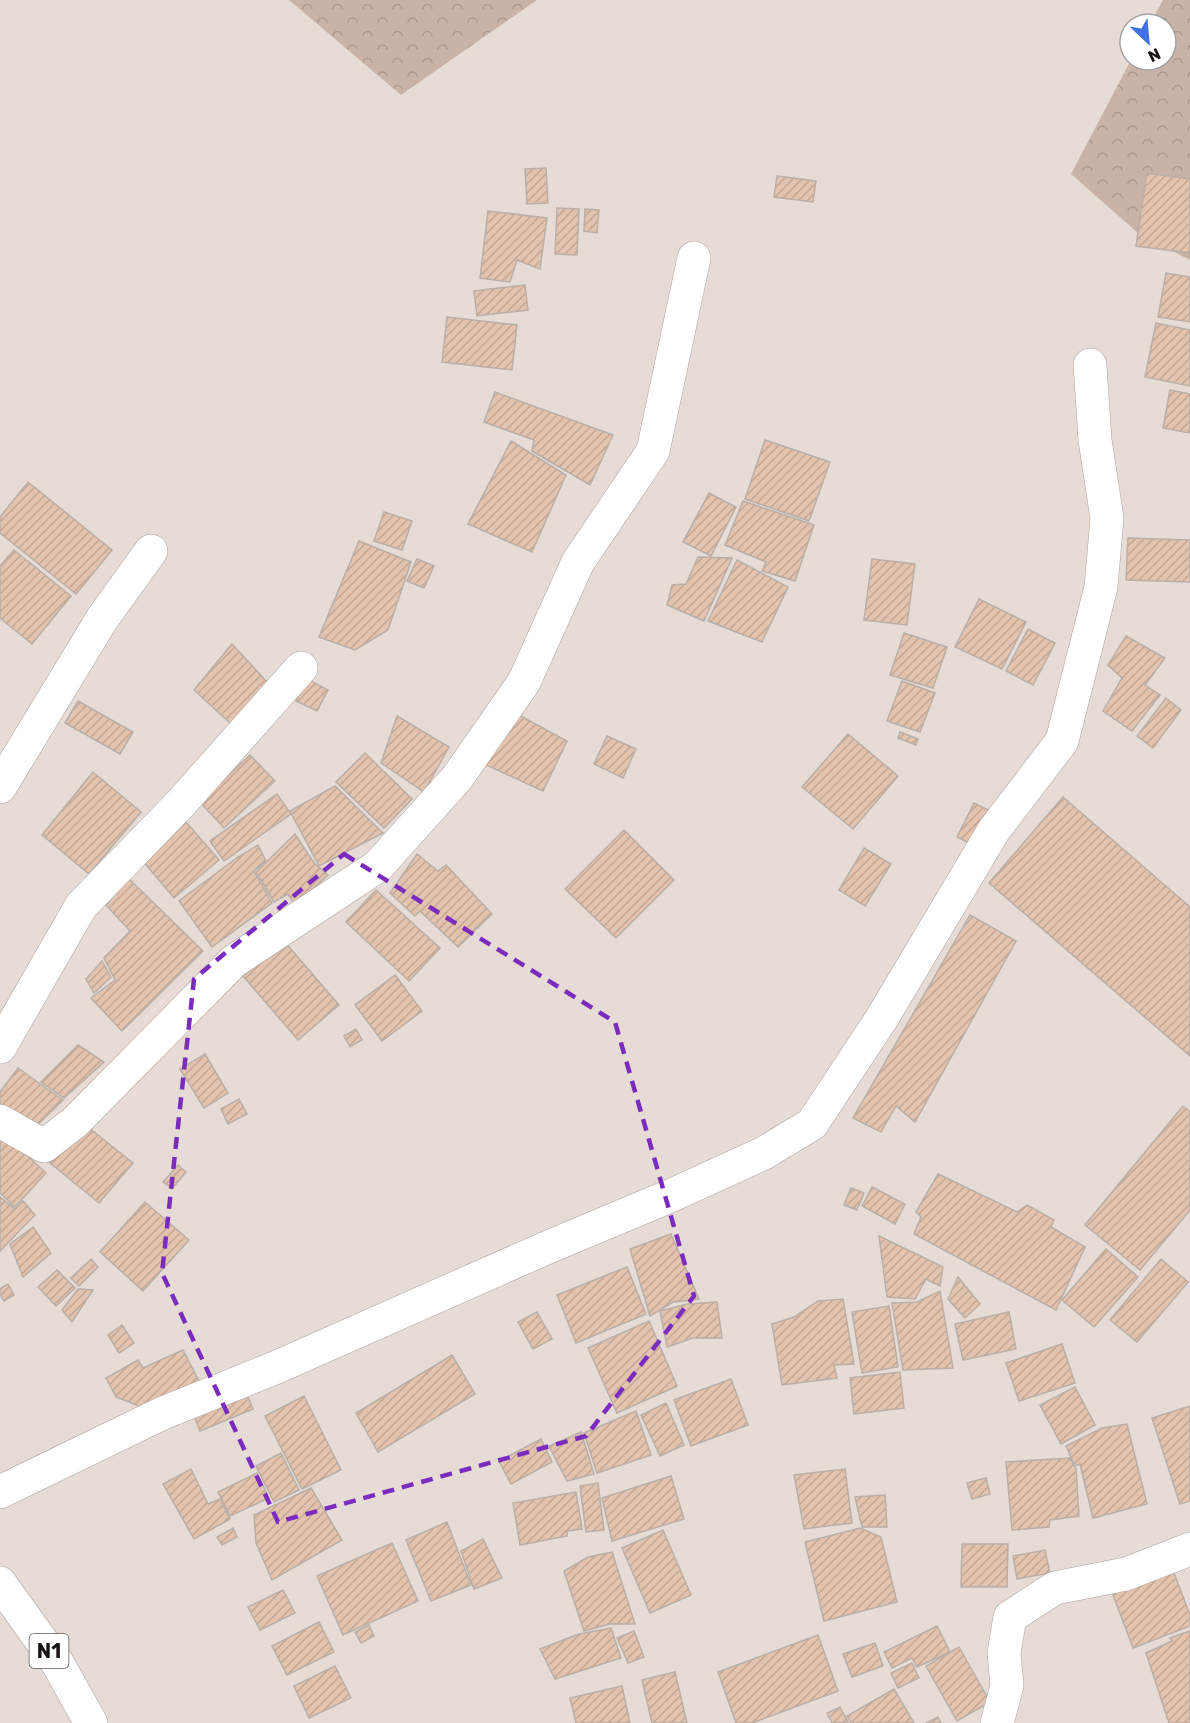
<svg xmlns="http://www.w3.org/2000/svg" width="1190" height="1723" font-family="Rubik,sans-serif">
  <defs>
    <pattern id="forest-crowns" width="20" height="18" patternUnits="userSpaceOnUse" patternTransform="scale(1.5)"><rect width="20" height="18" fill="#c8b3a6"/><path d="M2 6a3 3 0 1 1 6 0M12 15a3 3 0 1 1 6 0" fill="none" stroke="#ab998e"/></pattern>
    <pattern id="building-hatch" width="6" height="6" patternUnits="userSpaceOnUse" patternTransform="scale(1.5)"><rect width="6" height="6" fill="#e4c3ae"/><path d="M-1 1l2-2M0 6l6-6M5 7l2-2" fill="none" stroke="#c3a795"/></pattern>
  </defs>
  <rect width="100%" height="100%" fill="#e6dcd5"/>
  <!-- forest -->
  <g fill="url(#forest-crowns)">
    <path d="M289,0H537L401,95Z"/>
    <path d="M1163,0H1190V260L1139,234L1071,174L1131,60H1166V24H1150Z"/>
  </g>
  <!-- building -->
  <g fill="url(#building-hatch)" stroke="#b9afa9" stroke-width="1.5">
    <path d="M546,168L548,203L527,204L525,169Z"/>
    <path d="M1147,173L1190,179V253L1136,246Z"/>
    <path d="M777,176L816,181L813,202L774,197Z"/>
    <path d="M557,208L579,209L577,255L555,254Z"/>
    <path d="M585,209L599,210L597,233L584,231Z"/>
    <path d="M488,211L547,218L540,269L517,260L510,282L480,278Z"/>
    <path d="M1166,273L1190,277V322L1158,317Z"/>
    <path d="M525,285L528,310L477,316L474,291Z"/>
    <path d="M447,317L517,325L512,370L442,362Z"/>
    <path d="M1156,323L1190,330V386L1145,377Z"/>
    <path d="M1170,390L1190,394V433L1163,428Z"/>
    <path d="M495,392L613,435L590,485L532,451L534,440L484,422Z"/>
    <path d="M765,440L830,462L809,521L745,499Z"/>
    <path d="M511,441L566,475L532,552L468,524Z"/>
    <path d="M28,482L112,550L76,594L0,533V517Z"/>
    <path d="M709,493L736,507L711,556L683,542Z"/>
    <path d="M743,501L814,525L795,581L762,571L766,562L725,545Z"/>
    <path d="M384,512L412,521L402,550L374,541Z"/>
    <path d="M1128,538L1190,540V582L1126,580Z"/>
    <path d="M359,541L411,562L388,630L355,650L319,637Z"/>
    <path d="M14,550L71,596L32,644L0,618V566Z"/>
    <path d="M698,557L732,558L704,621L667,605L672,585L686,584Z"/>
    <path d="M417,559L434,566L424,588L407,581Z"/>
    <path d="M872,559L915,564L907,625L864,620Z"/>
    <path d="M737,560L788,587L762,642L708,621Z"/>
    <path d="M979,599L1026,622L1002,669L955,647Z"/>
    <path d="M1028,629L1055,643L1033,685L1006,671Z"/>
    <path d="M904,633L947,647L933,688L890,675Z"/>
    <path d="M1126,636L1165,658L1145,685L1160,695L1132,731L1103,711L1122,678L1108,665Z"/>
    <path d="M232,644L269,684L231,724L194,690Z"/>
    <path d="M307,679L328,690L317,711L296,701Z"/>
    <path d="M902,681L935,693L920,732L887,721Z"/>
    <path d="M1166,698L1181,710L1153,748L1137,736Z"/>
    <path d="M78,701L133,732L120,754L65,723Z"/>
    <path d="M513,712L567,741L543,791L486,765Z"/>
    <path d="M397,716L449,747L424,792L381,763Z"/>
    <path d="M900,732L918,739L916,745L898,738Z"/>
    <path d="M848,734L898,776L853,829L802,787Z"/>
    <path d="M607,736L636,749L623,778L594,764Z"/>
    <path d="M365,753L412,799L384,828L336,782Z"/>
    <path d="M250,755L275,781L224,828L200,802Z"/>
    <path d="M93,772L141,812L89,874L42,835Z"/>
    <path d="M335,786L383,833L319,866L290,811Z"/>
    <path d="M277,794L291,814L224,861L210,841Z"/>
    <path d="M1063,797L1190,907V1056L989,883Z"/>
    <path d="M974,803L994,813L977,847L957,837Z"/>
    <path d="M186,822L219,860L174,898L142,860Z"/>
    <path d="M624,830L674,880L616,938L565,889Z"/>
    <path d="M295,834L314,863L328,875L295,905L288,894L274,902L256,872Z"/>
    <path d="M258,845L266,861L254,871L272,903L212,947L179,901L238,857Z"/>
    <path d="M864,848L891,864L865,906L839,890Z"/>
    <path d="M417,854L438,871L446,865L492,914L458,947L420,911L415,916L390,893Z"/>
    <path d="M128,878L203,951L122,1031L91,998L115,980L104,958L130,931L106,905Z"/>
    <path d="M376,890L440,948L409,981L346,922Z"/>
    <path d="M970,915L1016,941L915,1122L896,1106L881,1132L853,1118Z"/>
    <path d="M284,941L339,1005L298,1040L243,976Z"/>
    <path d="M102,961L111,977L94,993L86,979Z"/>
    <path d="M395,975L422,1011L382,1041L355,1005Z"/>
    <path d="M356,1029L362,1040L350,1047L344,1036Z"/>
    <path d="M78,1045L104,1062L64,1098L41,1082Z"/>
    <path d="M205,1054L228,1093L204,1108L180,1069Z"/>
    <path d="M18,1068L63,1100L30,1132L0,1114V1092Z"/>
    <path d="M239,1099L247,1114L228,1124L221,1109Z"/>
    <path d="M1183,1106L1190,1112V1210L1140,1270L1085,1225Z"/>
    <path d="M83,1123L133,1163L99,1203L50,1163Z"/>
    <path d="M4,1134L46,1173L15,1207L0,1193V1139Z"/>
    <path d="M178,1165L186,1172L172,1189L163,1182Z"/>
    <path d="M938,1174L1017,1212L1027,1205L1054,1220L1051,1227L1085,1247L1056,1310L914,1234L921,1217L916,1212Z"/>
    <path d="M872,1187L905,1204L895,1224L862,1206Z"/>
    <path d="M851,1188L864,1193L857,1210L844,1205Z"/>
    <path d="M0,1197L15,1209L23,1201L35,1215L0,1251Z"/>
    <path d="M145,1202L189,1240L143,1291L100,1252Z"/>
    <path d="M33,1227L51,1253L23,1277L10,1244Z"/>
    <path d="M671,1234L699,1299L673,1302L650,1316L630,1249Z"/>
    <path d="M879,1236L943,1267L940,1286L926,1279L915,1299L887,1297Z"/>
    <path d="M1106,1249L1138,1277L1094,1327L1062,1300Z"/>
    <path d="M91,1259L98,1267L79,1286L71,1278Z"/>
    <path d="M1161,1259L1188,1282L1137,1342L1110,1320Z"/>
    <path d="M627,1267L646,1314L576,1343L557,1295Z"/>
    <path d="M57,1270L75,1288L56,1306L38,1287Z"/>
    <path d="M958,1277L980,1304L965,1318L948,1299Z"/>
    <path d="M8,1284L14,1295L4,1301L0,1294V1289Z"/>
    <path d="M78,1289L93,1290L72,1322L62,1310Z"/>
    <path d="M940,1291L953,1368L903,1370L892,1303L917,1302Z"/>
    <path d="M843,1299L854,1364L834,1365L837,1378L782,1385L772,1324L794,1317L818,1301Z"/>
    <path d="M717,1302L722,1338H693L667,1347L660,1311L687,1304Z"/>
    <path d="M889,1306L898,1367L862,1373L852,1312Z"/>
    <path d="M537,1312L552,1339L533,1349L518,1322Z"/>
    <path d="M1009,1312L1016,1349L963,1360L955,1324Z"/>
    <path d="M649,1321L677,1386L617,1413L588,1348Z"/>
    <path d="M122,1325L134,1343L119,1353L108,1335Z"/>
    <path d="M1062,1344L1075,1383L1019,1401L1006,1363Z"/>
    <path d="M183,1350L203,1389L154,1412L116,1397L106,1378L138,1360L143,1368Z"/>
    <path d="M452,1355L475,1394L378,1452L356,1413Z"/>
    <path d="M900,1372L904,1408L854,1414L850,1378Z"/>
    <path d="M731,1379L748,1425L691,1446L674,1400Z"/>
    <path d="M243,1385L253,1409L200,1431L190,1406Z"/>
    <path d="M1075,1387L1095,1425L1061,1444L1040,1405Z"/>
    <path d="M304,1396L341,1470L302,1489L265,1416Z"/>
    <path d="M666,1403L684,1445L660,1456L641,1415Z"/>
    <path d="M1190,1406V1501L1180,1504L1152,1418Z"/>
    <path d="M636,1411L651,1455L597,1473L584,1433Z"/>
    <path d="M1127,1424L1147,1504L1093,1518L1080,1464L1075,1466L1066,1446L1102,1428Z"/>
    <path d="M581,1432L594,1474L567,1481L549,1446Z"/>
    <path d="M541,1439L552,1462L511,1484L499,1461Z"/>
    <path d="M281,1453L299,1490L274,1502L256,1466Z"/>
    <path d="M1070,1458L1076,1469L1079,1516L1050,1520L1049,1527L1012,1530L1006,1462Z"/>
    <path d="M191,1469L208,1504L220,1499L230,1519L194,1539L163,1484Z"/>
    <path d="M845,1469L852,1523L804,1529L794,1475Z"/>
    <path d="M257,1473L269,1498L230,1516L218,1492Z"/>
    <path d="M671,1476L684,1519L612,1541L602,1498Z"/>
    <path d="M986,1478L990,1494L972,1499L967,1483Z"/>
    <path d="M598,1483L604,1530L586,1532L580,1486Z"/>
    <path d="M311,1488L342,1540L272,1580L256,1543L254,1515Z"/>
    <path d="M576,1492L582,1529L567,1531V1536L520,1545L513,1503Z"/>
    <path d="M885,1495L887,1527H862L855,1497Z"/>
    <path d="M447,1522L471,1585L431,1601L406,1540Z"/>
    <path d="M233,1528L237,1537L222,1545L217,1537Z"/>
    <path d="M860,1528L881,1537L897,1602L824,1621L805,1542Z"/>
    <path d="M663,1530L691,1595L650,1613L622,1548Z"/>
    <path d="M483,1539L502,1578L474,1589L461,1551Z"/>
    <path d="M392,1543L418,1601L343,1635L317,1576Z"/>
    <path d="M962,1544H1008L1007,1587H961Z"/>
    <path d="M1045,1550L1050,1573L1017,1579L1013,1556Z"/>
    <path d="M612,1552L635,1624H610L584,1631L564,1571L588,1557Z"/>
    <path d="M1171,1565L1190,1615V1626L1133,1648L1110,1587Z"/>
    <path d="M283,1590L295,1613L260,1630L248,1607Z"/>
    <path d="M319,1622L334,1652L287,1675L272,1646Z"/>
    <path d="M369,1625L374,1636L361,1643L355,1632Z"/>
    <path d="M937,1626L950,1652L917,1667L912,1658L892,1668L884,1652Z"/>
    <path d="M611,1628L621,1658L555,1679L540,1649L579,1634Z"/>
    <path d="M634,1631L644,1657L628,1663L617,1638Z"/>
    <path d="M1190,1631V1723H1169L1146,1653L1172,1641L1170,1638Z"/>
    <path d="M818,1635L838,1691L752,1723H736L718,1672Z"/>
    <path d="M875,1643L883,1666L852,1677L843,1654Z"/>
    <path d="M959,1647L990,1702L957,1721L926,1666Z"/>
    <path d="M912,1663L919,1678L898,1688L891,1673Z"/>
    <path d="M335,1666L351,1698L309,1718L294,1686Z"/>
    <path d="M675,1672L687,1723H652L642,1680Z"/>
    <path d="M622,1686L630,1723H576L570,1698Z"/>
    <path d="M894,1689L914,1723H851L847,1716Z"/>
    <path d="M840,1707L848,1722L832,1723L827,1713Z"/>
    <path d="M938,1717L941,1723H926Z"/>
  </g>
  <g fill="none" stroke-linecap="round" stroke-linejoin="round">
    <defs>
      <g id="minor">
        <path d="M0,787L102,619L151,551"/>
        <path d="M0,1047L81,906L181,803L301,668"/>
        <path d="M0,1121L44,1146L75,1122L234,961L378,866L457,778L524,682L578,562L653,451L694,258"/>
        <path d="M0,1492L163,1413L277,1367L546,1248L670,1196L764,1153L812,1124L882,1018L994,830L1062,741L1101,587L1107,518L1095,440L1090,365"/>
        <path d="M997,1723L1007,1686L1004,1653L1010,1617L1055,1588L1126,1574L1190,1549"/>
      </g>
      <path id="highway" d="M0,1583L58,1664L91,1723"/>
    </defs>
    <!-- minor casing -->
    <use href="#minor" stroke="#aca29c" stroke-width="34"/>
    <!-- highway casing -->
    <use href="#highway" stroke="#aca29c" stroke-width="34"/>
    <!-- minor -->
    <use href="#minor" stroke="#fff" stroke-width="33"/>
    <!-- highway -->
    <use href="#highway" stroke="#fff" stroke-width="33"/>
  </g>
  <!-- marked area -->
  <path fill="none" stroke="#7b2cbf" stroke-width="4.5" stroke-dasharray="12 8" stroke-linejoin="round" d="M344,854L615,1022L694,1296L586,1436L278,1522L162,1273L194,979Z"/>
  <g text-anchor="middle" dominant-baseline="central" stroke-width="6" stroke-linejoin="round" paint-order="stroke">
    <!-- shield labels -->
    <rect fill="#fff" stroke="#5e5b5a" stroke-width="1.5" x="29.5" y="1634" width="39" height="34" rx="4.5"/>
    <g font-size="20" font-weight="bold" fill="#191513">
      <text x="49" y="1651">N1</text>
    </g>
  </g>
  <!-- north arrow -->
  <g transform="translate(1148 42) rotate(154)"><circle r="28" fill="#ffffff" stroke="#a3a1a1" stroke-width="1.5"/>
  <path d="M0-4.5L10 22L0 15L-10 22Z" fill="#4171e2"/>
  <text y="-9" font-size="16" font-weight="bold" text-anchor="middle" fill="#191513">N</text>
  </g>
</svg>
